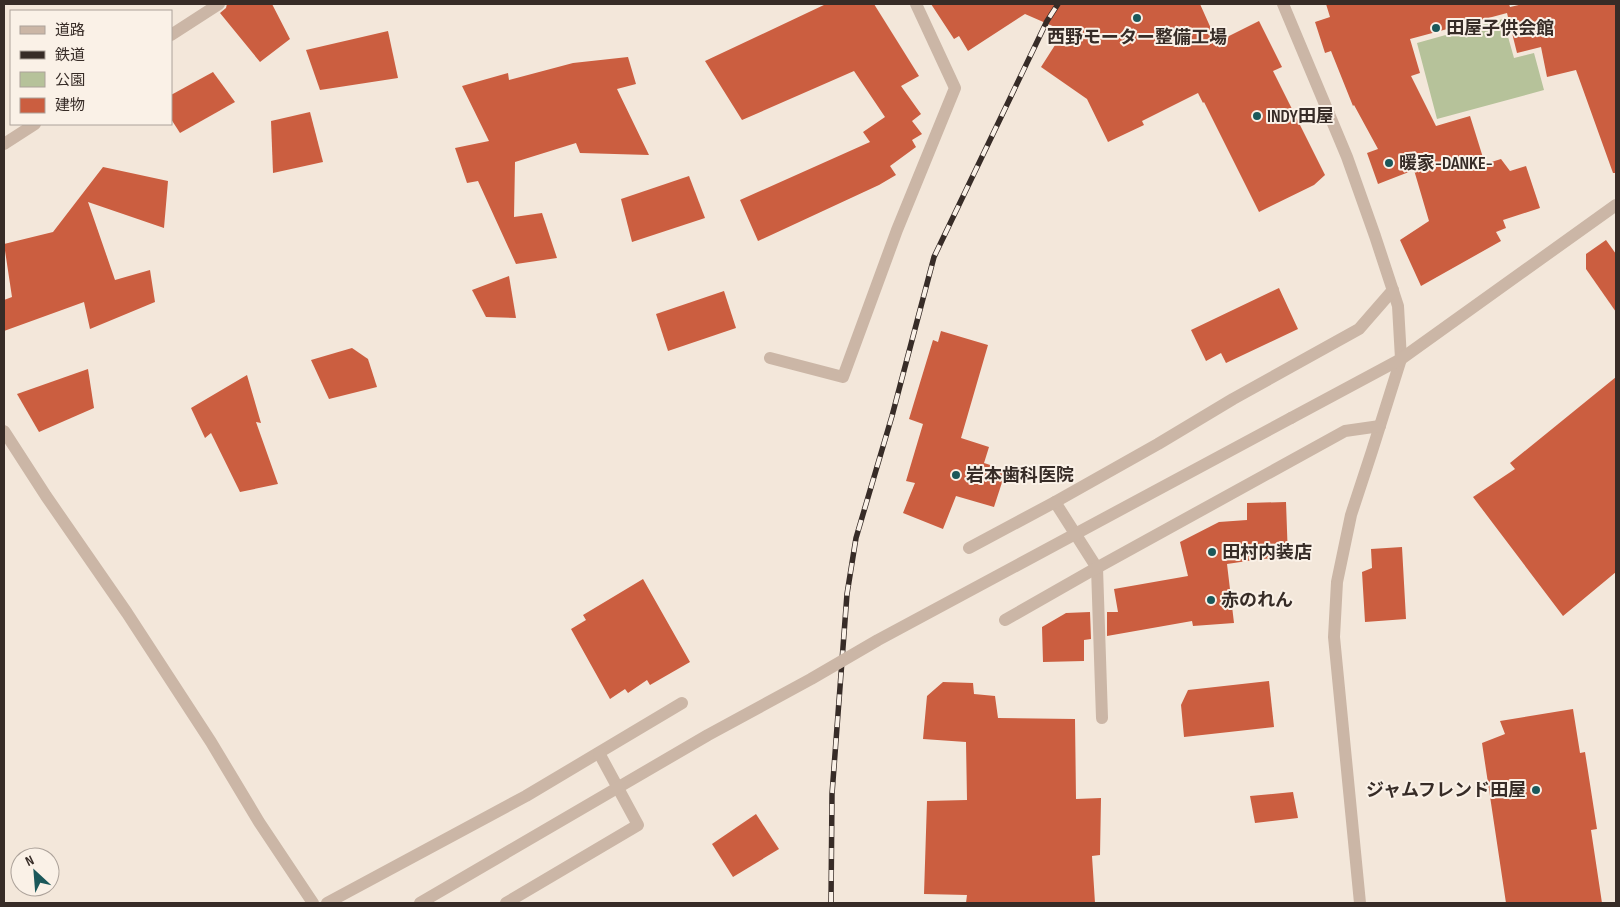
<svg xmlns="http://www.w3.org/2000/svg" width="1620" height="907" font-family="'Sofia Sans Condensed','Noto Sans JP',sans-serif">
  <rect width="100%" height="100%" fill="#f3e7da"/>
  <!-- green -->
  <path fill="#b6c29a" d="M1503,19L1514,58L1534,53L1544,90L1437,119L1417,43Z"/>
  <!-- building -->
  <g fill="#cb5e40">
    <path d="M227,4H272L290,39L260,62L220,13L226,8Z"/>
    <path d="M826,4H874L919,76L901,86L921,114L912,121L922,134L912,140L916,147L890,166L896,175L879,185L758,241L740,200L870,142L863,132L885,117L854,71L742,120L705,61Z"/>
    <path d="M931,4H1200L1217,42L1259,21L1282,67L1273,71L1325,175L1314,185L1259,212L1204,102L1203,103L1198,93L1142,121L1144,125L1108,142L1087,99L1041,67L1064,31L1025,14L968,51L959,36L954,39Z"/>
    <path d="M1326,4H1509L1510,7L1523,4H1616V173H1613L1576,70L1547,77L1541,47L1517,53L1507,13L1410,39L1420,73L1411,76L1436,126L1470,116L1485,164L1501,159L1510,171L1526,166L1540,208L1503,220L1506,228L1496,232L1501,241L1421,286L1400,240L1429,221L1414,170L1378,184L1367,153L1378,149L1354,105L1353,106L1331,51L1325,53L1315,22L1330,17Z"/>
    <path d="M388,31L398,78L320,90L306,50Z"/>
    <path d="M628,57L636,84L617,89L649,155L580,153L576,143L515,162L514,217L542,213L557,258L516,264L478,181L467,183L455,148L489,141L462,86L508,73L509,80L573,63Z"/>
    <path d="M213,72L235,102L180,133L171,119V95Z"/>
    <path d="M310,112L323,162L273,173L271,121Z"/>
    <path d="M103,167L168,181L164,228L88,202L115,280L150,270L155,302L90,329L84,302L4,331V300L12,297L4,244L53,232Z"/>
    <path d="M689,176L705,218L632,242L621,199Z"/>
    <path d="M1606,240L1616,254V312L1586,269V254Z"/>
    <path d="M509,276L516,318L486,317L472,290Z"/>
    <path d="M1279,288L1298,329L1226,363L1221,353L1206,361L1191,330Z"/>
    <path d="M724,291L736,328L668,351L656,314Z"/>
    <path d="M941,331L988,345L961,438L989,447L984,463L1006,470L994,507L956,496L943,529L903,513L915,483L906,481L923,424L909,419L933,340L938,342Z"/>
    <path d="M352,348L368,359L377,387L329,399L311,360Z"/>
    <path d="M88,369L94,408L39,432L17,394Z"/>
    <path d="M247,375L261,423L256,422L278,484L240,492L211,433L205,438L191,408Z"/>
    <path d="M1616,377V572L1563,616L1473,497L1515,469L1510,463Z"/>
    <path d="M1286,502L1288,558L1261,559L1227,564L1234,623L1193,626L1192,621L1107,636V612H1118L1114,589L1188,576L1180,542L1219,522L1247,520V503Z"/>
    <path d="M1402,547L1406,619L1365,622L1362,572L1372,568L1371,549Z"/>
    <path d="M643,579L690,662L650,685L647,680L628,693L625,689L610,699L571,629L586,620L583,615Z"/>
    <path d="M1090,612L1091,639L1084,640V661L1043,662L1042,627L1066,613Z"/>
    <path d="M1269,681L1274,727L1184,737L1181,705L1188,690Z"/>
    <path d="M943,682L973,683L974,694L995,696L998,718L1075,719L1076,799L1101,798L1100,855L1092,856L1095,903H966L967,895L924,894L927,801L967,800L966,742L923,739L927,696Z"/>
    <path d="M1573,709L1580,753L1585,752L1597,829L1591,830L1602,903H1506L1482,743L1505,734L1500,721Z"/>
    <path d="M1293,792L1298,818L1255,823L1250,796Z"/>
    <path d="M756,814L779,849L733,877L712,844Z"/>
  </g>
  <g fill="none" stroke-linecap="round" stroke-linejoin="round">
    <!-- minor -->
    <g stroke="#cbb6a6" stroke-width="12">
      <path d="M1283,4L1347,157L1375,236L1398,306L1401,359L1372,451L1351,515L1337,582L1334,637L1360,903"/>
      <path d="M171,35L219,4"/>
      <path d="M4,144L35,124"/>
      <path d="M770,358L843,377L897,230L955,88L916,4"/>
      <path d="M1291,418L1401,359L1616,205"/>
      <path d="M4,431L46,496L127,613L211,742L259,822L313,903"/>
      <path d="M1055,502L1097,568L1102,718"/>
      <path d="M969,548L1055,502L1158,444L1233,399L1359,329L1393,290"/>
      <path d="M1005,620L1091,571L1345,431L1380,426"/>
      <path d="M327,903L526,796L682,703"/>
      <path d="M506,903L638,825L599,753"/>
    </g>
    <defs>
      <path id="rail" d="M831,903L832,794L847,594L856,538L892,416L934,257L1047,21L1058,4"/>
    </defs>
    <!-- rail casing -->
    <use href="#rail" stroke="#372c27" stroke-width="5.5"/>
    <!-- rail -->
    <use href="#rail" stroke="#faf1e7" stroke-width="4" stroke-dasharray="11" stroke-linecap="butt"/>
    <!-- minor-bridge -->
    <path stroke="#cbb6a6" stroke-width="12" d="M420,903L708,735L811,679L878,640L1291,418"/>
  </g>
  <!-- markers -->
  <g fill="#1b585a" stroke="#faf1e7" stroke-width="2">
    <circle cx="1137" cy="18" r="5"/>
    <circle cx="1436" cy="28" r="5"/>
    <circle cx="1257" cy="116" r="5"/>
    <circle cx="1389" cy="163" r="5"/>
    <circle cx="956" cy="475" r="5"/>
    <circle cx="1212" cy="552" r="5"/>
    <circle cx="1211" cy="600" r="5"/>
    <circle cx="1536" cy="790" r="5"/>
  </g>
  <g text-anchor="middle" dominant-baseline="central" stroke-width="4" stroke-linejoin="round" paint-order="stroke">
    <!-- poi labels -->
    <g font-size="18" font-weight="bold" fill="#372c27" stroke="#faf1e7" text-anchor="start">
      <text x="1446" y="28">田屋子供会館</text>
      <text x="1137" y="37" text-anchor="middle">西野モーター整備工場</text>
      <text x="1267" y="116">INDY田屋</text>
      <text x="1399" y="163">暖家-DANKE-</text>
      <text x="966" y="475">岩本歯科医院</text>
      <text x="1222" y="552">田村内装店</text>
      <text x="1221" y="600">赤のれん</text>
      <text x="1526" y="790" text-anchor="end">ジャムフレンド田屋</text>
    </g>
  </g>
  <!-- border -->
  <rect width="1620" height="907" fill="none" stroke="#372c27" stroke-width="10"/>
  <!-- legend -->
  <rect x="10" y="10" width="162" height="115" fill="#faf1e7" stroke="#aca29a"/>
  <rect x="20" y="26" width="25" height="8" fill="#cbb6a6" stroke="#aca29a"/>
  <text x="55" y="35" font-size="15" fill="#372c27">道路</text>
  <rect x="20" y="51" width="25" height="8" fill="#372c27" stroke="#aca29a"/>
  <text x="55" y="60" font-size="15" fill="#372c27">鉄道</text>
  <rect x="20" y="72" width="25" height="15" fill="#b6c29a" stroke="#aca29a"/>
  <text x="55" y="85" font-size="15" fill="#372c27">公園</text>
  <rect x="20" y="98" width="25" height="15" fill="#cb5e40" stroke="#aca29a"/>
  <text x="55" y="110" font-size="15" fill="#372c27">建物</text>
  <!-- north arrow -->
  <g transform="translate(35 872) rotate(334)"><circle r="24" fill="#faf1e7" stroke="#aca29a"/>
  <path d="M0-4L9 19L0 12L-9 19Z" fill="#1b585a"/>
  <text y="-8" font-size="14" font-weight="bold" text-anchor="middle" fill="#372c27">N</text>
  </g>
</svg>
